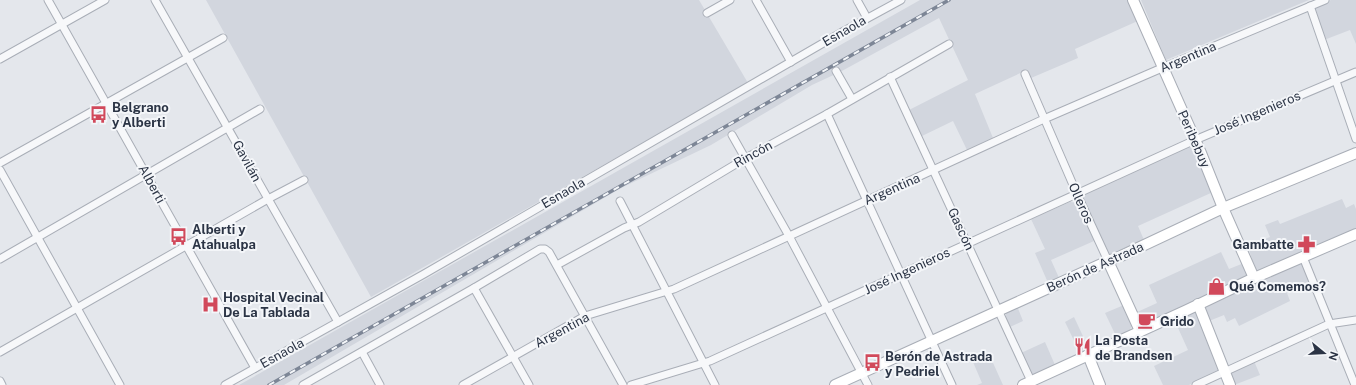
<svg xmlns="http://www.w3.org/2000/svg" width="1356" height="385" font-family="'Public Sans',sans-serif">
  <rect width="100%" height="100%" fill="#e4e7ec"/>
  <!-- built -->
  <g fill="#d2d6de">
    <path d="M206,0H699L748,83L371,297Z"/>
    <path d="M920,0H1130L1140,20L1075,49L1078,58L1031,78L1027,70L975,94L993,138L967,150L953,121L922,136L909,110L968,80L939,18L840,72L812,85L711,145L621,188L284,385H239Z"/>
    <path d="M1141,0H1309L1166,60Z"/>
    <path d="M1331,0H1356V44L1350,30L1324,40L1315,11L1317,6Z"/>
    <path d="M1192,145L1213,192L1138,226L1144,240L1114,254H1109L1106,251L1082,202L1083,196L1087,191Z"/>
    <path d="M1342,199L1346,208L1354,204L1356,209V230L1256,273L1248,246L1270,237L1265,225L1278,220L1280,224Z"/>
    <path d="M1070,202L1077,203L1094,241L1051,260L1060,280L1049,285L1035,253L1045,249L1031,219Z"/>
    <path d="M1221,252L1229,269L1244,263L1248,276L1145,326L1141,324L1135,313L1157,303L1149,285Z"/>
    <path d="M1299,262L1302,263L1310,282L1287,293L1290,301L1239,326L1235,318L1227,322L1224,315L1209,321L1204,308L1205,306Z"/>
    <path d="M1124,305L1132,326L1129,331L1116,336L1105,313Z"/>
    <path d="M1017,306L1023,321L1010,327L1006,318V312Z"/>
    <path d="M1195,310L1198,313L1219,371L1189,385H1163L1154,366L1188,350L1174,319Z"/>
    <path d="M1074,317L1089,349L1080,353L1065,322Z"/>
    <path d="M1045,342L1055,365L1035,374H1033L1030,373L1021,353Z"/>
    <path d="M989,354L1003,385H977L982,383L973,362Z"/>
    <path d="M1254,361L1260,375L1234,385L1230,376L1231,373Z"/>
  </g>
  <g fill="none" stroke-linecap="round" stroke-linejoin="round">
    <defs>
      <g id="street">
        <path d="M48,0L255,368"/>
        <path d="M155,0L338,322"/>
        <path d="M756,0L791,62"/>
        <path d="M857,0L867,18"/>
        <path d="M1310,6L1356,139"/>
        <path d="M707,13L730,0"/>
        <path d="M0,59L105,0"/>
        <path d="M836,71L852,99"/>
        <path d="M1025,74L1077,194L1108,261"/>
        <path d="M890,77L1031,381"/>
        <path d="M827,114L952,385"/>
        <path d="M732,135L789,236L868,385"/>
        <path d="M0,163L223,38"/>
        <path d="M0,170L120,385"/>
        <path d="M620,201L715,385"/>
        <path d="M1303,257L1355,385"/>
        <path d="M0,259L260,109"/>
        <path d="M557,265L624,228L639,222L746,158L827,114L949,44"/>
        <path d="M474,288L529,385"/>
        <path d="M0,352L268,199L304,180"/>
        <path d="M362,352L380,385"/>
        <path d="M0,381L2,385"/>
        <path d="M225,385L424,274L844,31L901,0"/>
        <path d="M303,385L474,288L540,249H545L549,252L623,385"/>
        <path d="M463,385L585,316L674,289L1044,119L1162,68L1325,0"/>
        <path d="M631,385L710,361L1195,140L1356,72"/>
        <path d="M1196,385L1329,324L1356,320"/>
      </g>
      <g id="secondary">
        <path d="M1133,0L1201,153L1223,208L1254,278"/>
        <path d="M1108,261L1140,331"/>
        <path d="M1198,304L1230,385"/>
        <path d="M1088,355L1100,385"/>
        <path d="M835,385L1108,261L1121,256L1223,208L1356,153"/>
        <path d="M1023,385L1187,310L1254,278L1356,234"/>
      </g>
    </defs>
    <!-- street casing -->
    <use href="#street" stroke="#a9aeb7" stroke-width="9"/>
    <!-- secondary casing -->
    <use href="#secondary" stroke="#a9aeb7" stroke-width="12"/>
    <!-- street -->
    <use href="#street" stroke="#f7f8fa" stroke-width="7"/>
    <!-- secondary -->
    <use href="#secondary" stroke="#fff" stroke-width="10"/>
    <defs>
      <path id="rail" d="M269,385L949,0"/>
    </defs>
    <!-- rail casing -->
    <use href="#rail" stroke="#7d8696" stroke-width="3.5"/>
    <!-- rail -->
    <use href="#rail" stroke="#f4f6f9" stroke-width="2" stroke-dasharray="6" stroke-linecap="butt"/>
  </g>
  <!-- icons -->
  <defs>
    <symbol id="bus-bare" viewBox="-9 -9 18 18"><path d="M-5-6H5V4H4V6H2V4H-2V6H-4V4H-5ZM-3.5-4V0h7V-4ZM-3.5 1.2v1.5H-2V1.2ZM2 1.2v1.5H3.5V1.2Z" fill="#d1495b" stroke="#f4f6f9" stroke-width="2.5" paint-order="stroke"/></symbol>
    <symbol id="pharmacy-bare" viewBox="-9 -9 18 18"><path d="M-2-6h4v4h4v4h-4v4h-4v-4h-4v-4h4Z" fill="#d1495b" stroke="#f4f6f9" stroke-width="2.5" paint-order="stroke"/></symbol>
    <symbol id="shop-bare" viewBox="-9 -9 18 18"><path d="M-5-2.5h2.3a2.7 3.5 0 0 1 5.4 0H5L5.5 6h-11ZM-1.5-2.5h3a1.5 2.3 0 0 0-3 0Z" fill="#d1495b" stroke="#f4f6f9" stroke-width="2.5" paint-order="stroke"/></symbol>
    <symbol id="hospital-bare" viewBox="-9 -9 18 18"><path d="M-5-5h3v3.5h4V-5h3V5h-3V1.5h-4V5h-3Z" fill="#d1495b" stroke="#f4f6f9" stroke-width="2.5" paint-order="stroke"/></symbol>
    <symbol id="cafe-bare" viewBox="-9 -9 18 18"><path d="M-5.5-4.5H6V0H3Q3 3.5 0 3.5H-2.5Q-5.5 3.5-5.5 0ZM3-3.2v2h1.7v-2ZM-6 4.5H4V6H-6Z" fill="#d1495b" stroke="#f4f6f9" stroke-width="2.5" paint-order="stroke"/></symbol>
    <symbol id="restaurant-bare" viewBox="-9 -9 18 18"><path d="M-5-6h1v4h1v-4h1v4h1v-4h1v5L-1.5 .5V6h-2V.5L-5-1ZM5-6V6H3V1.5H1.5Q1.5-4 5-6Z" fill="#d1495b" stroke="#f4f6f9" stroke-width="2.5" paint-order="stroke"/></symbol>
  </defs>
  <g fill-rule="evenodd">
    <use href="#bus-bare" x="86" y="102" width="25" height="25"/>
    <use href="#bus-bare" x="166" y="224" width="25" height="25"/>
    <use href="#pharmacy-bare" x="1294" y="232" width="25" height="25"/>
    <use href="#shop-bare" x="1204" y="274" width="25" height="25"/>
    <use href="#hospital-bare" x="198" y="292" width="25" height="25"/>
    <use href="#cafe-bare" x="1134" y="308" width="25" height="25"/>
    <use href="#restaurant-bare" x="1070" y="334" width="25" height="25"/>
    <use href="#bus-bare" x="860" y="350" width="25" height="25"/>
  </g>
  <g text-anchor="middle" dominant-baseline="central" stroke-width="4" stroke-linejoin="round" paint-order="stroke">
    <!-- street labels -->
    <g font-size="13" fill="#2b3445" stroke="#f4f6f9">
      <text transform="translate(844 31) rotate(-30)">Esnaola</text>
      <text transform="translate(1188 57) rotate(-23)">Argentina</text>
      <text transform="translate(1257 113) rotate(-23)">José Ingenieros</text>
      <text transform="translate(1194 139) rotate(66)">Peribebuy</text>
      <text transform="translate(753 154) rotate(-29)">Rincón</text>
      <text transform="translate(247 161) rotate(61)">Gavilán</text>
      <text transform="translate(152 184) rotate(61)">Alberti</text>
      <text transform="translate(892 189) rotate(-24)">Argentina</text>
      <text transform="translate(563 193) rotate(-30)">Esnaola</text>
      <text transform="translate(1081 203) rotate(66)">Olleros</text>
      <text transform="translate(961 229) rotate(65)">Gascón</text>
      <text transform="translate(1095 267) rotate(-24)">Berón de Astrada</text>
      <text transform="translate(907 271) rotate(-25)">José Ingenieros</text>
      <text transform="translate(562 330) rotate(-28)">Argentina</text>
      <text transform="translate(282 353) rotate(-29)">Esnaola</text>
    </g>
    <!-- poi labels -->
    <g font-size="13" font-weight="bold" fill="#2b3445" stroke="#f4f6f9" text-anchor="start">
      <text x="112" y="107">Belgrano<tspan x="112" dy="15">y Alberti</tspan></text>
      <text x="192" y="229">Alberti y<tspan x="192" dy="15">Atahualpa</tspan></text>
      <text x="1294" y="244" text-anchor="end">Gambatte</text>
      <text x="1229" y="286">Qué Comemos?</text>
      <text x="223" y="297">Hospital Vecinal<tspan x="223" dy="15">De La Tablada</tspan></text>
      <text x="1160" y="321">Grido</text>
      <text x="1095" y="340">La Posta<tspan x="1095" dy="15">de Brandsen</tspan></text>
      <text x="885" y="356">Berón de Astrada<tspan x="885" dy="15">y Pedriel</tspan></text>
    </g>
  </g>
  <!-- north arrow -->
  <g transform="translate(1324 353) rotate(108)" stroke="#f4f6f9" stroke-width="3" paint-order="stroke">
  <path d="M0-3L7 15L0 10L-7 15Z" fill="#2b3445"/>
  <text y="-6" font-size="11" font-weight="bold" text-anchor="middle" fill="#2b3445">N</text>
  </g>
</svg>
